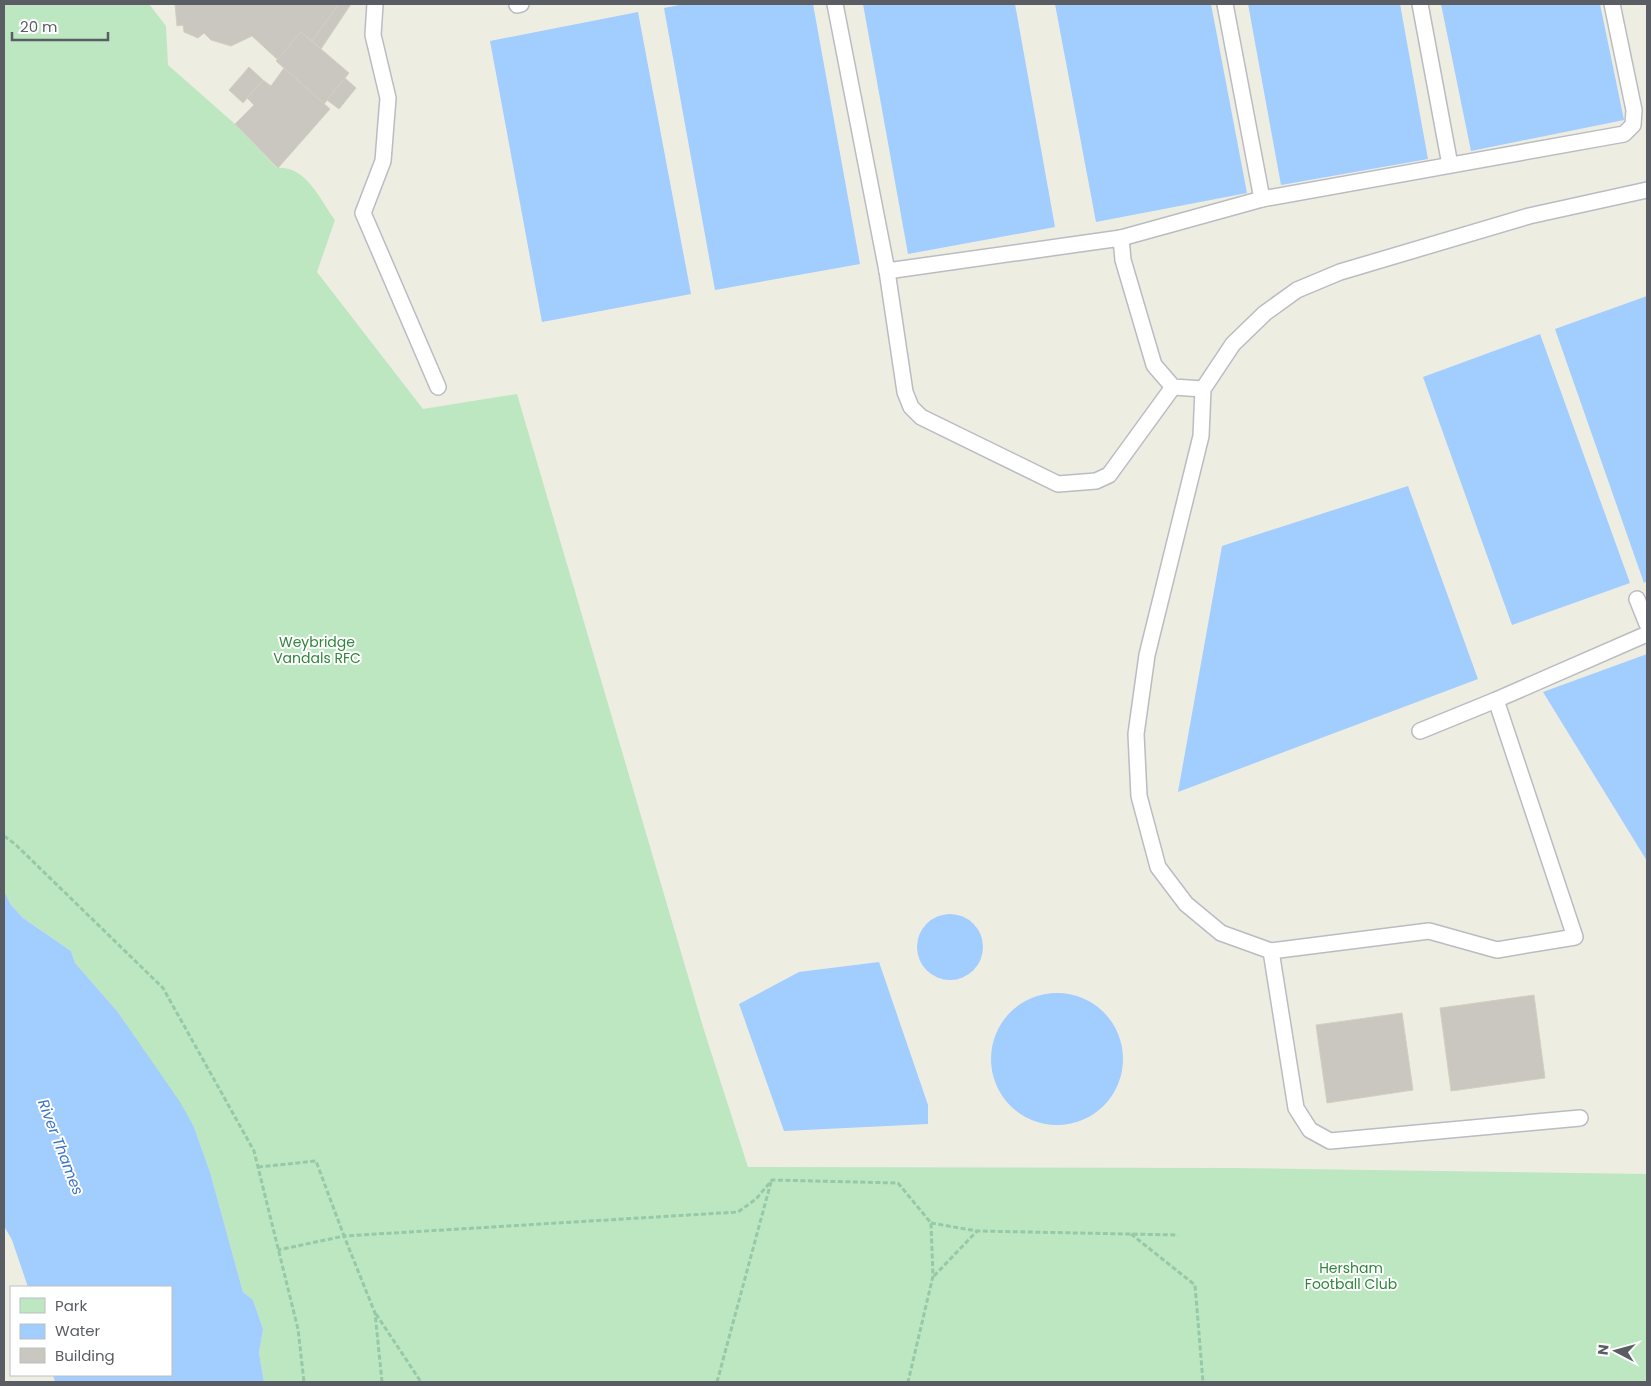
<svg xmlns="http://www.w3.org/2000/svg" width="1651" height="1386" font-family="Poppins,sans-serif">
  <rect width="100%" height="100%" fill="#eeede2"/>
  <!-- green -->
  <path fill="#bde7c1" d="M4,4H149L166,26L168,65L235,124L277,168C306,165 320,200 335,220L317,272L423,409L517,394L703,1027L748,1167L1231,1168L1647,1174V1382H264L259,1353L263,1329L253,1300L243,1292L210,1172L194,1127L117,1011L75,963L71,951L23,918L11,905L4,891Z"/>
  <!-- water -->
  <g fill="#a1cdff">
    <path d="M685,4H813L860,264L715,290L664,8Z"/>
    <path d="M863,4H1015L1055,227L908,254Z"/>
    <path d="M1055,4H1211L1247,193L1096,222Z"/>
    <path d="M1248,4H1400L1428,159L1281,185Z"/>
    <path d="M1441,4H1600L1624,120L1471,151Z"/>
    <path d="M638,12L691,294L542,322L490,41Z"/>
    <path d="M1647,296V581L1644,583L1555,329Z"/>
    <path d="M1540,334L1630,583L1512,625L1423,377Z"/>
    <path d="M1408,486L1478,679L1178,792L1222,546Z"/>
    <path d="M1647,654V861L1543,692Z"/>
    <path d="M4,891L11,905L23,918L71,951L75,963L117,1011L180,1102L194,1127L210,1172L243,1292L253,1300L263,1329L259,1353L264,1382H55L53,1375H171V1287H28L12,1240L4,1226Z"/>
    <circle cx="950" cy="947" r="33"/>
    <path d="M879,962L928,1105V1124L784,1131L739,1004L799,972Z"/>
    <circle cx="1057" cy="1059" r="66"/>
  </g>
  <!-- building -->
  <g fill="#c9c7bf" stroke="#d3cfc0">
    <path d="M175,4H339L312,41L301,32L278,60L252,36L231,46L211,40L204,33L198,38L184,32L183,25L177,26Z"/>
    <path d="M339,4H351L321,49L312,41Z"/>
    <path d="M301,32L349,73L324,104L276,61Z"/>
    <path d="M249,67L263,80L243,103L229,90Z"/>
    <path d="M284,68L330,109L278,168L235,124L254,105L247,98L263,80L271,86Z"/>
    <path d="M345,78L356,88L339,109L327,100Z"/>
    <path d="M1534,995L1545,1078L1451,1091L1440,1008Z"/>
    <path d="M1402,1013L1413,1090L1327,1103L1316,1025Z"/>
  </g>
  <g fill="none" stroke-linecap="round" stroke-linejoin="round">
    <defs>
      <g id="service">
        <path d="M375,4L373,35L388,98L383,161L363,213L438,387"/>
        <path d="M835,4L887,271L1121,238L1123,260L1154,365L1173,387L1203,389"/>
        <path d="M1420,4L1450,165"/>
        <path d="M517,5L521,4"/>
        <path d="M1262,199L1624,134L1633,125L1634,110L1612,4"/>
        <path d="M1121,238L1262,199L1225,4"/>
        <path d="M887,271L905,392L911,407L921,417L1058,484L1096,481L1109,475L1173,387"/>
        <path d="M1637,599L1647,624"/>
        <path d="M1496,700L1575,937L1497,950L1429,931L1271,951L1221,933L1186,904L1158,867L1139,796L1136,734L1147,655L1201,436L1203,389L1233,344L1265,313L1297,290L1340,272L1529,216L1647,190"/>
        <path d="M1420,731L1496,700L1647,634"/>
        <path d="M1271,951L1296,1108L1310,1130L1330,1141L1580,1118"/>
      </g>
    </defs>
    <!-- service casing -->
    <use href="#service" stroke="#babcc2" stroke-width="18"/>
    <!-- path -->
    <g stroke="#95c9a9" stroke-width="3" stroke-dasharray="5 2.5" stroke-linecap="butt">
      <path d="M4,836L15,844L163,988L254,1151L298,1329L304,1382"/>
      <path d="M258,1167L316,1161L344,1236L278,1250"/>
      <path d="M931,1223L977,1231L1178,1235"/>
      <path d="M1131,1234L1195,1285L1203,1382"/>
      <path d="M934,1276L977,1231"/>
      <path d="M376,1314L421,1382"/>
      <path d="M382,1382L375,1313L344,1236L738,1212L756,1199L772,1180L898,1183L931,1223L933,1276L908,1382"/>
      <path d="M717,1382L771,1182"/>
    </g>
    <!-- service -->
    <use href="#service" stroke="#fff" stroke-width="15"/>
  </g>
  <g text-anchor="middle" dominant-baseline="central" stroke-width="4" stroke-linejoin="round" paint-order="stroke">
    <!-- park labels -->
    <g font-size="14" fill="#2f863c" stroke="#fff">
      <text x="317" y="642">Weybridge<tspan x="317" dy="16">Vandals RFC</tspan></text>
      <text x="1351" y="1268">Hersham<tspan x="1351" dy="16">Football Club</tspan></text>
    </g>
    <!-- water labels -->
    <g font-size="15" font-style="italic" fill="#3d74c9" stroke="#fff">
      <text transform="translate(61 1147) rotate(69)">River Thames</text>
    </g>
  </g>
  <!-- border -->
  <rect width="1651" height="1386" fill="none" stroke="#5a5e64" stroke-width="10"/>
  <!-- legend -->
  <rect x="10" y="1286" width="162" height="90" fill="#ffffff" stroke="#bdbfc1"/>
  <rect x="20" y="1298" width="25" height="15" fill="#bde7c1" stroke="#bdbfc1"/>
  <text x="55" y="1311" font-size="15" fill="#5a5e64">Park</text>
  <rect x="20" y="1324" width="25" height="15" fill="#a1cdff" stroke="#bdbfc1"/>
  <text x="55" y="1336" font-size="15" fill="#5a5e64">Water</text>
  <rect x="20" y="1348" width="25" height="15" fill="#c9c7bf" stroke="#bdbfc1"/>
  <text x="55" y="1361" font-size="15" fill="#5a5e64">Building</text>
  <!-- north arrow -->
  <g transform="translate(1616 1351) rotate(276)" stroke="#ffffff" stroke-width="4" paint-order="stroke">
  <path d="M0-4L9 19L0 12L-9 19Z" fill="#5a5e64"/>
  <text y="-8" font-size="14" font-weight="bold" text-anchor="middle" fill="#5a5e64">N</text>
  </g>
  <!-- scale -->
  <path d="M12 32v8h96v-8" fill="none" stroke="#5a5e64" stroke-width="2.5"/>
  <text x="20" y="32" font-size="15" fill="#5a5e64" stroke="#ffffff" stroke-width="4" paint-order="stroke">20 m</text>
</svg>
